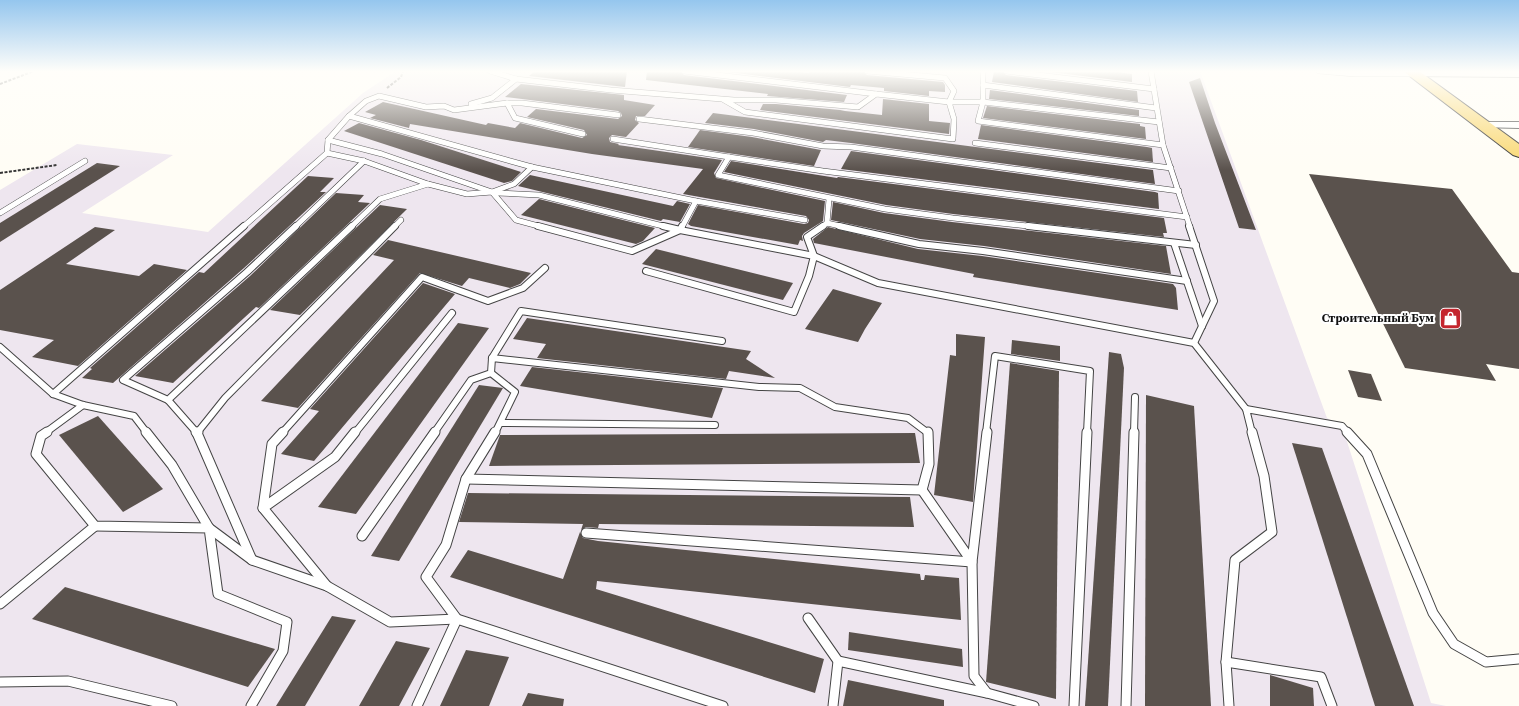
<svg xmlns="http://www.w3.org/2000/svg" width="1519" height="706" font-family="'Source Serif 4',serif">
  <rect width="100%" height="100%" fill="#fffdf5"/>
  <!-- industrial -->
  <path fill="#eee6ef" d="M396,71H1200L1327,418L1342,426L1431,703L1446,706H0V190L77,144L173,155L82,213L208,232L363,93Z"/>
  <!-- building -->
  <g fill="#5a524d">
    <path d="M535,71H627L625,87L529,76Z"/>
    <path d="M647,71H680L684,75L847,95L844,102L767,96L768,94L646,80Z"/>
    <path d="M720,71H793L809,73V71H863L867,75L943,82L945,85V92L929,91V96L884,91V88L851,85L850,87Z"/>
    <path d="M994,71H1002L1006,75L1137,91L1138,102L992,82Z"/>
    <path d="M1042,71H1110L1132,74V82Z"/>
    <path d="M1200,78L1215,123L1256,230L1239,228L1189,82Z"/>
    <path d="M521,84L624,95V100L655,105L645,116H636L635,120L639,123L626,137L612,135L609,138L610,142L619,144L618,145L722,160L714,173L716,178L825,201L823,221L804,233L802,236L803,241L800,240L798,245L691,226L688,224L698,205L804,224L808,223L809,220L806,216L683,194L703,169L592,154L410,124L409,128L370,118L376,115L365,112L383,102L486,125L488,123L515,128L520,123L582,138L587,135L584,130L527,117L536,109L618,119L622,116L621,113L618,111L505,97Z"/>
    <path d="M990,90L1139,110V116L989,99Z"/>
    <path d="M883,99L929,104V121L950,123L949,134L760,110L763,104H776L840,110L845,111L882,115Z"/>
    <path d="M987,106L1140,124V126L1145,127L1146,139L983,118Z"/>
    <path d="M713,113L1153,170L1155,184L851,143L826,140L823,142L754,129L705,123Z"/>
    <path d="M359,123L421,140L521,172L512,181L504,183L344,131Z"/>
    <path d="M981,125L1147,147L1152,148L1153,162L978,139Z"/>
    <path d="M700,130L752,137L821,150L814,166L688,147Z"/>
    <path d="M851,151L1155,192L1158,193L1159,209L841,169Z"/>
    <path d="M731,161L837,178L838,177L1164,218L1167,233H1163L1164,237L953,214L886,205L724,172Z"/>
    <path d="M97,163L120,166L0,242V223Z"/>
    <path d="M1309,174L1452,189L1512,272L1519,273V369L1486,364L1496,381L1405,368Z"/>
    <path d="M530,175L673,206L677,201L690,204L680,222L663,219L661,221L518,186Z"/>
    <path d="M308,176L334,178L320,192H326L244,268L113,383L82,378L92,369L90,368L199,272L204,273Z"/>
    <path d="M336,193L364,195L358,202L370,203L259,308L256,307L173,383L135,376L250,276Z"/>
    <path d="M539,199L655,228L643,241L636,244L521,215Z"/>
    <path d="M833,202L884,213L952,222L1166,246L1171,274L984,246L920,239L831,220Z"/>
    <path d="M380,205L407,209L300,315L270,310Z"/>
    <path d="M95,227L115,230L66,264L139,276L154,264L187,270L78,366L32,357L54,340L0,330V290Z"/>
    <path d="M828,227L918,249L982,256L1173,284L1176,288L1178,310L973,277L974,274L814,243L813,239Z"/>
    <path d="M388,240L531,273L520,284L510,288L469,278L462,286L420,273L298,408L261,401L394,260L373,255Z"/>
    <path d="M656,249L793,283L783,300L642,264Z"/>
    <path d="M423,283L455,294L314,461L281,454L319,411L310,409Z"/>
    <path d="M833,289L882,303L865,329L858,342L805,329Z"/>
    <path d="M527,318L751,351L746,359L775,378L729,371L726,379L537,358L546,344L513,339Z"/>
    <path d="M458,323L489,328L356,514L318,507Z"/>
    <path d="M956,334L985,337L973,502L934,495L950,355L956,356Z"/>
    <path d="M1012,340L1060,346V361L1011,354Z"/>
    <path d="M1109,352L1121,354L1124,368L1108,706H1085Z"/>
    <path d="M1010,363L1059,371L1056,699L986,682Z"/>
    <path d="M532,367L723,388L712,418L520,386Z"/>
    <path d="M1348,370L1371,374L1382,401L1358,397Z"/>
    <path d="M479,385L503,388L399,561L371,556Z"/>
    <path d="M1146,395L1194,406L1211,706H1145Z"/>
    <path d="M98,416L163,489L123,512L59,435Z"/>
    <path d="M915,433L920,463L489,466L500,435Z"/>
    <path d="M1292,443L1322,448L1414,706H1375Z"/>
    <path d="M468,493L910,497L914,527L599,524L598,528L586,527L581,530L583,524L459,522Z"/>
    <path d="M580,532L583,538L598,541L920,574L921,580H924L925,575L959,578L961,620L597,581L596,589L824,659L815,693L450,577L468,550L563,579Z"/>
    <path d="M65,587L275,649L248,687L32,619Z"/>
    <path d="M332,616L356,620L305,706H276Z"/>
    <path d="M849,632L962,649L963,667L848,650Z"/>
    <path d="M396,641L430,648L399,706H359Z"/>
    <path d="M466,650L509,657L489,706H440Z"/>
    <path d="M1270,675L1313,688L1314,706H1270Z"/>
    <path d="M848,680L944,700V706H843Z"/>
    <path d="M528,693L564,699L563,706H522Z"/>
  </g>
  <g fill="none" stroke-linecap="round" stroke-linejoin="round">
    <defs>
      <g id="lane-far2">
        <path d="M490,71L516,79L611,90L734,100H776L858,107L876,94L949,102H983L1159,122"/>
        <path d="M684,71L876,94"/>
        <path d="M983,71V85"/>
        <path d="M1006,71L1154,89"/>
        <path d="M1151,71L1163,145"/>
        <path d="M1319,71L1355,74H1414"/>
        <path d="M724,100L745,112L953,139L954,119L949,102L954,91L945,78L867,71"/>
        <path d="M507,103H522L618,115"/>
        <path d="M471,104L492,98L516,79"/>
        <path d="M1156,108L983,85V102L978,121L1163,145L1190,227"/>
        <path d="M349,116L532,167L696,201L805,220"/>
        <path d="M639,119L753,133L823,146L851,147L1179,191"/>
        <path d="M613,139L729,157L718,175L885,209L953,218L1037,227"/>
        <path d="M328,140L382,154L492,192L514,184L532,167"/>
        <path d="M975,143L1171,168"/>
        <path d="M327,153L364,161"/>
        <path d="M729,157L823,171L1187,217"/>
        <path d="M428,184L467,194L492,192L516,220L542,227"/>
        <path d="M497,193L539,195L667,227"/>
        <path d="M829,199L827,223L844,227"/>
        <path d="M0,213L85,161"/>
        <path d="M243,227L327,153L328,140L349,116L366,101L379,96L426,107L444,106L454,110L507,103L515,118L583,134"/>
        <path d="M295,227L364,161"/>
        <path d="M351,227L380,199L428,184L364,161"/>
        <path d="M394,227L401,220"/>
        <path d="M682,227L696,201"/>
        <path d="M822,227L827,223"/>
      </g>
      <g id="lane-far1">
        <path d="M296,226L247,272L123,380L168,400L352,226"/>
        <path d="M538,226L632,251L680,230"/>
        <path d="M663,226L680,230"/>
        <path d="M682,226L680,230L814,256L878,283L1194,343L1246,409"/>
        <path d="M839,226L919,244L983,251L1187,281"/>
        <path d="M1028,226L1196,245"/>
        <path d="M1189,226L1214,301L1194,343"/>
        <path d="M1174,243L1202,326"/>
        <path d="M646,271L794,312L809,276L814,256L807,237L823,226"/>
        <path d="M0,347L53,394L83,405L134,416L147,433"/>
        <path d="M492,358L521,311L722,341"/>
        <path d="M491,373L515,392L495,433"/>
        <path d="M53,394L244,226"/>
        <path d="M168,400L197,433"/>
        <path d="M501,423L715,425"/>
        <path d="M45,433L83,405"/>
        <path d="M197,433L225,398L395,226"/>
        <path d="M282,433L422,277L488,301L523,288L545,268"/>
        <path d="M355,433L452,313"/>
        <path d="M434,433L471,380L491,373L492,358L759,387L800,388L835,407L908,418L928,433"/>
        <path d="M986,433L995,356L1090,371L1087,433"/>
        <path d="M1134,433L1135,397"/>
        <path d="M1252,433L1246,409L1342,426L1348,433"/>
      </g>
      <g id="lane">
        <path d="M47,432L41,436L36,454L95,526L209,528L218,594L287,622L283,651L251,706"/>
        <path d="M146,432L172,465L209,528L252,560L327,586"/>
        <path d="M196,432L197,433"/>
        <path d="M198,432L197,433L252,560"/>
        <path d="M355,432L335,457L263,508L327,586L390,622L457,619L723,706"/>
        <path d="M928,432L929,464L922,490L972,562L974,676L987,693L1034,706"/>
        <path d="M1347,432L1367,454L1433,613L1454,644L1486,662L1519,659"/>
        <path d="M466,479L922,490"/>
        <path d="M263,508L272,444L283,432"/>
        <path d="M586,533L972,562L987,432"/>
        <path d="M362,536L435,432"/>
        <path d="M0,604L95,526"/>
        <path d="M808,618L838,661L833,706"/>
        <path d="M838,661L987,693"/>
        <path d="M1226,662L1321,677L1332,706"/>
        <path d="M0,682L68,681L172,706"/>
        <path d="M417,706L457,619L426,577L446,545L466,479L495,432"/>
        <path d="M1074,706L1087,432"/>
        <path d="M1126,706L1134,432"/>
        <path d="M1229,706L1226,662L1235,560L1272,532L1264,476L1252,432"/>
      </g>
      <g id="street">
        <path d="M1414,71H1519V77L1411,76L1410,74Z"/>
        <path d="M1482,122H1519V128L1479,127L1477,125Z"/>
      </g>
      <path id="primary" d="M1403,71H1419L1519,144V157L1513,155Z"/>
    </defs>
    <!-- lane-far2 casing -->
    <use href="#lane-far2" stroke="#444" stroke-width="6"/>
    <!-- lane-far1 casing -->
    <use href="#lane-far1" stroke="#444" stroke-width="8"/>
    <!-- lane casing -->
    <use href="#lane" stroke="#444" stroke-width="11"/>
    <!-- street casing -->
    <use href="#street" stroke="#444" stroke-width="2"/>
    <!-- primary casing -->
    <use href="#primary" stroke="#222" stroke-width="2"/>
    <!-- path -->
    <g stroke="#333" stroke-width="2" stroke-dasharray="3 1.5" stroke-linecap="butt">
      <path d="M0,84L34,71"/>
      <path d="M387,88L401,77L403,71"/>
      <path d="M0,173L57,165"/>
    </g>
    <!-- lane-far2 -->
    <use href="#lane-far2" stroke="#fff" stroke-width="5"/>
    <!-- lane-far1 -->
    <use href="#lane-far1" stroke="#fff" stroke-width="6"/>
    <!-- lane -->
    <use href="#lane" stroke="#fff" stroke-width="9"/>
    <!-- street -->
    <use href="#street" fill="#fff" fill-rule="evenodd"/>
    <!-- primary -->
    <use href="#primary" fill="#f9d66b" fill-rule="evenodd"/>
  </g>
  <!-- sky -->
  <linearGradient id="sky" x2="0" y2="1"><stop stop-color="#95c6ee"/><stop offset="0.42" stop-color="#fffefa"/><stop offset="1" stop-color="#fffefa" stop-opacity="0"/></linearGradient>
  <rect width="1519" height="170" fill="url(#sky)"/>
  <!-- icons -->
  <defs>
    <symbol id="shop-square" viewBox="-11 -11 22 22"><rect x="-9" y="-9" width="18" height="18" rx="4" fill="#c4262e" stroke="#fff"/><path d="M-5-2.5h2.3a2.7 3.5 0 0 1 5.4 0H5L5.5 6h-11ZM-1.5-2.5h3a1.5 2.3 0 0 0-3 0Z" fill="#fff"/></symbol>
  </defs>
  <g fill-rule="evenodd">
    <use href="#shop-square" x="1438" y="306" width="25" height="25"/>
  </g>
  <g text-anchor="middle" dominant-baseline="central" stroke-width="4" stroke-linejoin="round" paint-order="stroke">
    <!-- poi labels -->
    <g font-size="12" font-weight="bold" fill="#111" stroke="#fff" text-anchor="end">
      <text x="1434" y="318">Строительный Бум</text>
    </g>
  </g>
</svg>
